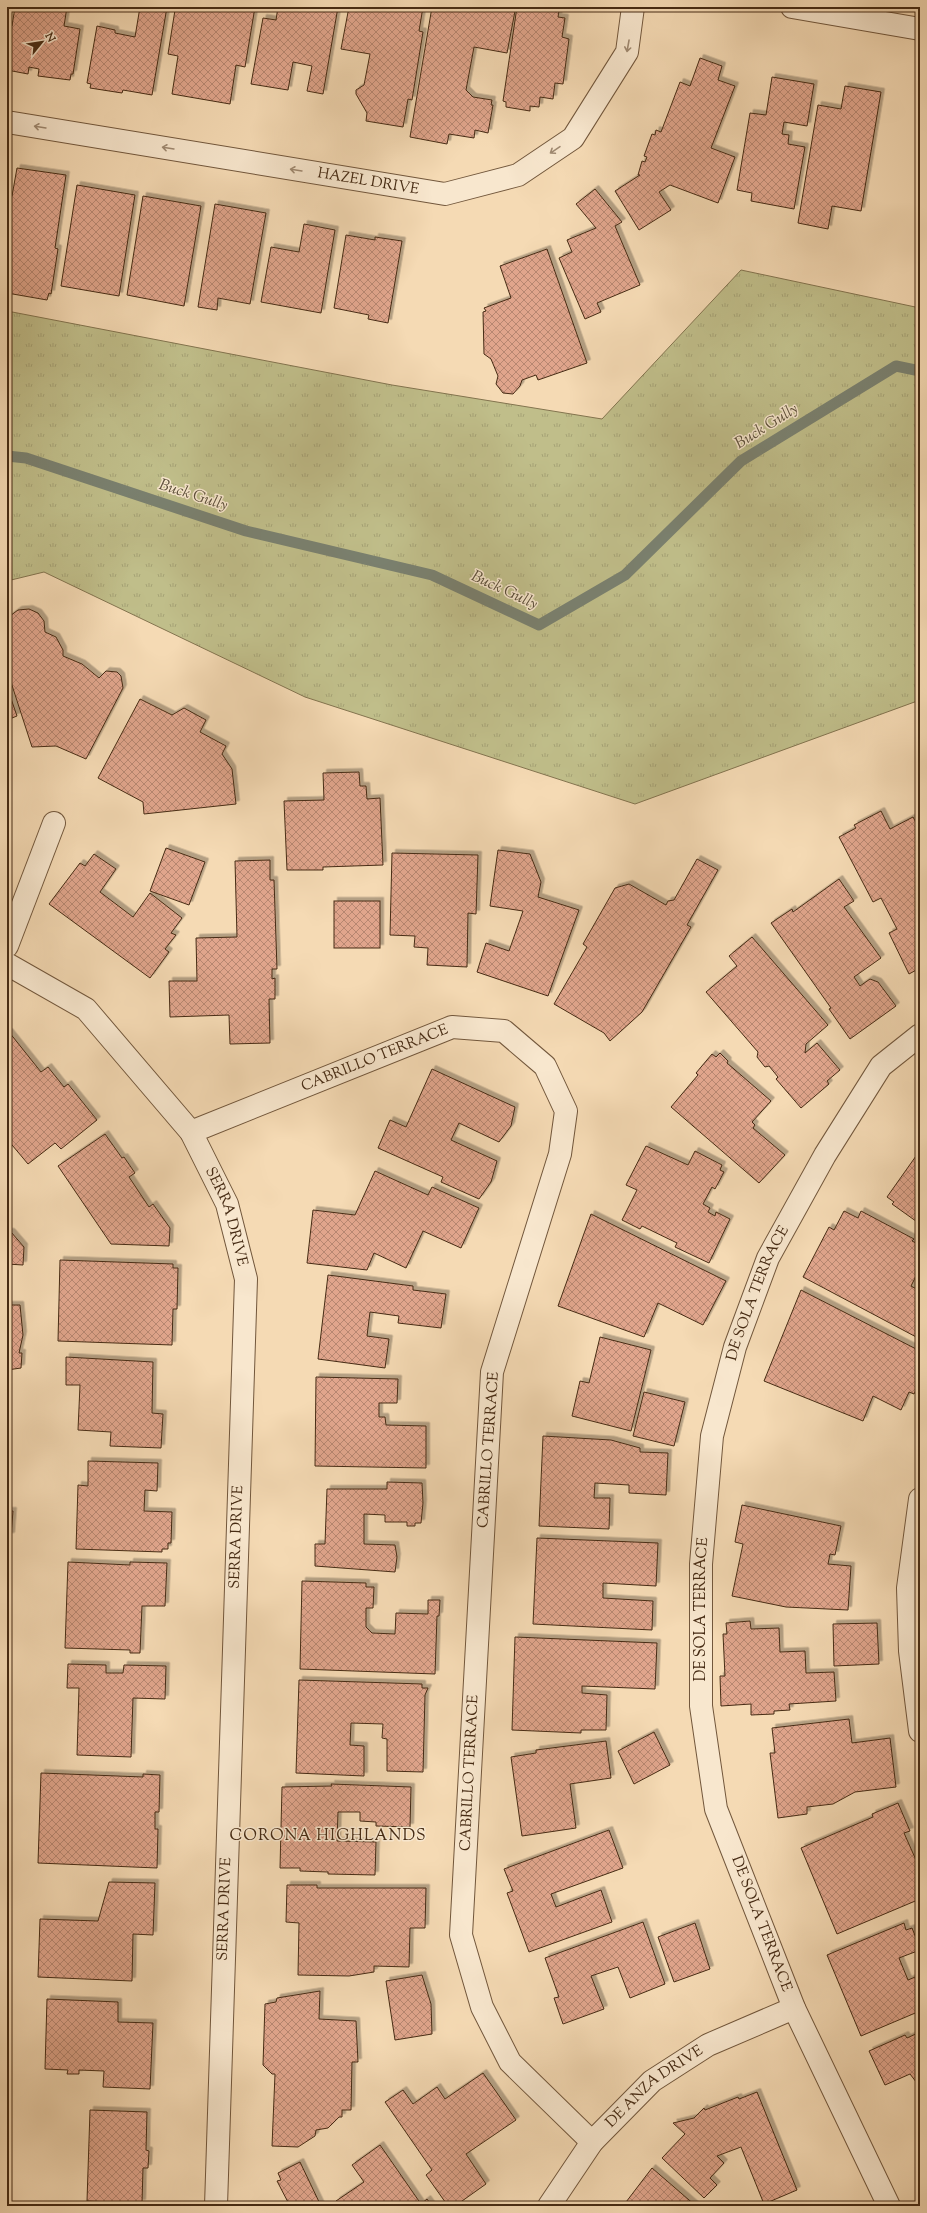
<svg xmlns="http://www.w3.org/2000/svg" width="927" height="2213" font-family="'Sorts Mill Goudy',serif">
  <defs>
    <pattern id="grass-tufts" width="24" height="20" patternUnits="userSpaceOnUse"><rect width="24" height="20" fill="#c0be8a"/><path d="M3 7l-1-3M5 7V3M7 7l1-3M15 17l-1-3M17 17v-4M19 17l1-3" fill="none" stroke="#a6a376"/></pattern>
    <pattern id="building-cross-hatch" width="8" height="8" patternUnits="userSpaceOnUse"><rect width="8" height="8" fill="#e0a58c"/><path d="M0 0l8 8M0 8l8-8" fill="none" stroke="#b78771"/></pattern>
    <filter id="shadow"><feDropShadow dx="3.5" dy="-3.5" stdDeviation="0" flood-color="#0004"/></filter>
  </defs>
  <rect width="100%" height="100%" fill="#f5dab4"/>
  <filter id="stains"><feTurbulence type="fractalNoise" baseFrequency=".005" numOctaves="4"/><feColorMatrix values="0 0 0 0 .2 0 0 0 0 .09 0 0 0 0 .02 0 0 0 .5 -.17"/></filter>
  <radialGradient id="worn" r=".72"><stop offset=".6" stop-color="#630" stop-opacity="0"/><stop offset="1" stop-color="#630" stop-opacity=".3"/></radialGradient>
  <!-- grass -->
  <path fill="url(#grass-tufts)" stroke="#83744f" d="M741,270L920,308V700L635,804L305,697L44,572L7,581V311L392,385L602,419Z"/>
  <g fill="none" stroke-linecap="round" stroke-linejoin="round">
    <!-- stream -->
    <path stroke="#7a8170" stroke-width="11" d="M7,456L26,458L246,531L432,575L539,625L625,575L741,461L896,366L920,371"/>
  </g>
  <!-- building -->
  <g fill="url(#building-cross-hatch)" stroke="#462b14" filter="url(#shadow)">
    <path d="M15,7H67L64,26L80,29L73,74H71L70,80L38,76L39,69L29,67L28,74L7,70V25L12,26Z"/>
    <path d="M140,7H167L152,95L123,90L122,93L90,88L91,84L87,83L97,26L115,30V33L135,37Z"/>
    <path d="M179,7H255L245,67L236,65L230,104L172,94L178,56L168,54L175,10L178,11Z"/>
    <path d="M278,7H338L323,94L307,91L312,66L293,62L288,90L251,84L263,18L276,20Z"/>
    <path d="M349,7H423L419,31L423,32L412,100L408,99L403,127L366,121L367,113L356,94V90L364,85L370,54L341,49Z"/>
    <path d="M432,7H493L515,11L507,53L474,47L466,90L473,97L492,100L491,105H493L488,133L475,130L474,138L449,134L447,144L410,137Z"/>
    <path d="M517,7H536L559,11L558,17L565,18L562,37L569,39L563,84L555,83L553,99L540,97L539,107L530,106V111L506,107V102L503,101Z"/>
    <path d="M700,58L722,66L718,80L735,86L711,148L735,157L718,203L670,185L659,192L671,210L639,230L615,191L640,175H638L642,161L645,162L647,157L644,156L652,134L655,135L656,130L661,132L680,82L690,86Z"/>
    <path d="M772,77L814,84L807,126L784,122L782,134L789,135L788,144L805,147L794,209L751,201L752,193L737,190L750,113L766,115Z"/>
    <path d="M845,86L881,92L861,211L832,206L828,229L798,223L818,105L841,109Z"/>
    <path d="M17,168L66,175L55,248L58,249L51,294L49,293L47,300L7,293V200L8,196H12Z"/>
    <path d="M77,185L135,195L119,296L61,286Z"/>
    <path d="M595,189L622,222L615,226L640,285L597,303L601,312L585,319L559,258L572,252L567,240L596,228L576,204Z"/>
    <path d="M143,196L201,206L184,306L127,295Z"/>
    <path d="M215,204L266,213L250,304L218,298L217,310L198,307Z"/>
    <path d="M304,224L335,230L321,313L261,302L271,247L299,252Z"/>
    <path d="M346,235L375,240V237L402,241L388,323L368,319L369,315L334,308Z"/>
    <path d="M547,249L587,363L538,380L536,375L522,380L520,386L513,394L503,393L496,384L498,376L491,359L484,354L483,312L486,311L484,308L511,298L500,266Z"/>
    <path d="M29,609L38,613L44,621L45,632L56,637L63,650V656L82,664L99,678L106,671L117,672L121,676L123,688L86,759L56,746L32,747L7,670V622L10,616L18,610Z"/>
    <path d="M7,687L17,716L7,720Z"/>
    <path d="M140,699L172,715L184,708L206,720L200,732L226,746L222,754L232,769L236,804L144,814L143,802L98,778Z"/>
    <path d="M359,772L360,786H366L367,799L380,798L383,865L323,867V870H287L284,801L324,800L323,773Z"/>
    <path d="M881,811L890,829L913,817L920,830V968L909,974L889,933L897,929L881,898L873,902L839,837L856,828L854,825Z"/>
    <path d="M166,848L205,862L189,905L150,891Z"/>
    <path d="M498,850L530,854L541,882L538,897L579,910L548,996L477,972L486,943L509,951L523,911L490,906Z"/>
    <path d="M392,853L478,855L476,914L468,913L467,967L427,965L428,948L414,947L415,936L390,935Z"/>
    <path d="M94,854L116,869L100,892L133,917L150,893L182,918L171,933L176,935L165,949L169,952L150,978L49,904L80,863L85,866Z"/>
    <path d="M697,859L718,870L687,925L691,927L642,1012L610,1041L604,1033L554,1004L587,947L583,944L615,888L629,884L666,905L668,901L674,900Z"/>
    <path d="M270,860V880H274L277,969H272V979L275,978V999H269L270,1043L230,1044L229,1015L170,1017L169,981H197L196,938L237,937L235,861Z"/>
    <path d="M839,879L854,901L844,907L881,958L854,977L860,986L870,979L878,982L896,1006L850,1039L829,1009L831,1008L771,923L792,909L793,912Z"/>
    <rect x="334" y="901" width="46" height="47"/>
    <path d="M752,937L828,1025L806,1044L805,1053L817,1043L840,1070L827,1081L829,1084L801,1108L776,1079L778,1077L769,1066L765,1067L757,1057L758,1052L706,992L737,966L729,956Z"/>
    <path d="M9,1032L41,1072L48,1067L64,1087L68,1084L97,1120L61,1149L55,1143L28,1164L7,1139V1033Z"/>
    <path d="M720,1053L728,1061L727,1063L771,1101L752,1122L755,1125L753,1128L785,1155L759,1183L671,1107L698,1075L696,1073L712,1054L716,1057Z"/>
    <path d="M432,1069L515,1107L511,1126L499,1142L459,1123L451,1140L497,1161L491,1182L479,1199L441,1182L443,1177L378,1148L390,1120L406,1127Z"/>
    <path d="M105,1134L122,1158L124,1157L135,1173L129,1177L149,1207L153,1204L170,1228L169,1246L111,1244L58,1166Z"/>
    <path d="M646,1146L688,1165L695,1151L722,1165L720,1170L724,1172L715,1189L712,1187L703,1204L710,1208L708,1212L715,1216L716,1212L730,1219L709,1263L675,1247L677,1243L642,1226L640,1229L622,1220L637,1190L626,1185Z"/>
    <path d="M916,1156L920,1159V1224L892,1204L894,1202L887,1197Z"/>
    <path d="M375,1171L428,1195L432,1187L479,1208L461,1248L423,1231L406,1268L374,1253L367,1270L307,1263L313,1210L355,1215Z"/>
    <path d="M844,1211L858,1218L861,1211L914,1239L912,1241L920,1245V1268L911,1286L920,1291V1339L803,1277L829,1227L834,1230Z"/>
    <path d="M591,1214L726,1281L703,1325L658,1303L644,1337L558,1306Z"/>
    <path d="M7,1232H11L24,1247L23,1265L7,1264Z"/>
    <path d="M60,1260L173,1264V1268H178L177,1309H173L172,1345L58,1341Z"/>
    <path d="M328,1275L413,1286V1290L446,1294L441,1328L398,1323L399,1316L370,1312L367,1336L389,1339L385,1368L318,1359Z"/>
    <path d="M801,1290L920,1351V1382L914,1394L909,1392L901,1410L873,1396L863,1421L764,1381Z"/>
    <path d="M7,1305H20L23,1335L19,1353H22L21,1368L7,1370Z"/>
    <path d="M600,1337L651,1350L631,1431L572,1416L580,1381L589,1383Z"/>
    <path d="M66,1357L153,1362L152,1413L163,1414L161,1448L110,1446L111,1432L78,1430L80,1385H66Z"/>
    <path d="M316,1377L398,1379L397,1403H379V1417H385L386,1425L426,1426V1468L315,1466Z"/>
    <path d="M644,1392L685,1402L674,1446L633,1436Z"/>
    <path d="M543,1436L611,1440L640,1448V1452L668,1453L666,1495L629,1493V1485L595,1483L594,1498H610L609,1529L539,1526Z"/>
    <path d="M88,1461L158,1463L157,1491L145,1490L144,1511L172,1512L171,1543H168V1549H162V1552L76,1549L78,1485L88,1486Z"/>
    <path d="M387,1482L422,1483L423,1503L421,1523H415V1526H407V1522H385V1515L364,1514V1544L395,1545L397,1557L395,1572L315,1566V1544H325L327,1489H387Z"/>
    <path d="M742,1505L841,1526L835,1555L830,1554L828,1564L851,1566L848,1610L786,1607L732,1596L743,1544L735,1542Z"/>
    <path d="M7,1511H13L11,1536H7Z"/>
    <path d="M537,1538L658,1543L656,1586L603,1583V1598L653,1601L652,1630L533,1624Z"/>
    <path d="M68,1562L130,1565V1562L167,1563L165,1606H142L140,1653H130V1650L65,1648Z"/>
    <path d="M302,1581L366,1583V1587H374L373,1608H366V1627L372,1633L395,1634L396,1613L428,1614V1600H440L439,1616H437L435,1674L300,1669Z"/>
    <path d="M750,1621L751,1629L779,1628L780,1652L805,1651L806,1673L834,1672L836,1701L789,1704L790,1710L774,1711V1714L751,1715V1704L721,1706L720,1676H725L723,1634H727L726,1623Z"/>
    <path d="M877,1623L879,1664L834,1666L833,1624Z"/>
    <path d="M515,1637L657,1643L655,1689L582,1686V1693L607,1695L606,1730H581V1733L512,1730Z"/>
    <path d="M68,1664L106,1665V1673H123L124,1665L166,1666L165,1699L133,1698L131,1757L77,1755L79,1688H67Z"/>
    <path d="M299,1680L422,1684V1688H428L425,1695L423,1772L387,1771V1739L382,1738L383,1724L351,1723L350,1745L364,1746V1776L296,1773Z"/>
    <path d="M849,1719L852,1743L890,1738L896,1787L855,1792L833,1804L807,1807V1814L778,1818L770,1753H775L772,1728Z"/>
    <path d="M654,1732L670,1765L634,1784L618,1751Z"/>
    <path d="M606,1741L611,1778L570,1784L576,1828L522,1836L511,1757L536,1753V1750Z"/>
    <path d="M41,1773L143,1777V1774L160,1775L159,1812H155V1829H158L157,1868L38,1863Z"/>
    <path d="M331,1784L411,1787L410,1827L376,1826V1822L360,1821V1812H338L337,1841L376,1842L375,1875L328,1874V1872L300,1871V1868H280L282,1787L332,1786Z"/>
    <path d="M898,1803L910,1831L904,1833L916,1860L920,1859V1899L837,1934L801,1848L873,1817L872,1814Z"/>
    <path d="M609,1830L623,1868L551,1894L556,1907L601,1890L612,1922L529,1952L507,1893L513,1891L504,1869Z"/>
    <path d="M109,1882L155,1883L153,1935L133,1934L132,1981L38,1977L40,1919L98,1921Z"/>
    <path d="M287,1885H317V1888H426L425,1928H410L409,1967L374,1966V1972L349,1976L298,1975L299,1923L286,1922Z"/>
    <path d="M643,1922L665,1984L630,1998L618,1967L591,1976L604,2009L563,2024L554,1998L559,1997L545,1958Z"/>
    <path d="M695,1923L710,1969L674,1982L658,1937Z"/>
    <path d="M904,1923L906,1930L912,1928L920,1948V1950L899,1958L908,1980L920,1975V2011L861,2036L827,1955Z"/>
    <path d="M422,1975L431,2004L432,2034L395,2040L386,1981Z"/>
    <path d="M320,1991L319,2019L356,2021L358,2062H352L351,2110H342V2117H339L328,2128L316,2130L315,2136L298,2147L272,2146L275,2074H272L263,2065L265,2004L276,2002L277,1998Z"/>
    <path d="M47,1999L118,2002V2022L153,2023L150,2089L103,2087L104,2071L79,2070V2074H67L68,2070L45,2069Z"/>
    <path d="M920,2032V2087L910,2074L885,2085L869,2051L905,2035L907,2038Z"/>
    <path d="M483,2073L516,2120L466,2154L486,2184L455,2206H448L426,2175L432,2170L385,2102L403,2090L413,2104L437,2087L445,2099Z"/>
    <path d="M757,2092L797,2190L764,2204L741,2147L717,2156L724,2163L710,2178L717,2185L704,2198L662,2158L685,2134L673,2123L694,2118L704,2108L705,2110L738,2097L739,2099Z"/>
    <path d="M90,2110L147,2112L146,2150L149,2151L148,2168H143L142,2203L87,2201Z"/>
    <path d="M380,2145L421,2204L427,2199L432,2206H339L336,2201L364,2182L352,2165Z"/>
    <path d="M300,2162L321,2206H290L277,2181L281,2180L278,2173Z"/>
    <path d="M652,2168L696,2206H623Z"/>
  </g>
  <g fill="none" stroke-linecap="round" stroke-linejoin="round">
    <defs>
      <g id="minor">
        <path id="s1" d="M7,122L445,194L518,175L573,138L627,52L633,7"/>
        <path d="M7,946L54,823"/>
        <path id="s2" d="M7,964L86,1009L191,1132L227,1204L246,1279L216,2206"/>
        <path id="s3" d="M191,1132L452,1027L504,1031L545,1066L566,1111L560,1154L492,1372L461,1935L482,2007L510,2062L592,2142"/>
        <path d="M920,1499L908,1588L910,1651L920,1731"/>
        <path id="s4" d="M549,2206L592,2142L652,2081L708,2045L794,2008"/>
        <path id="s5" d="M889,2206L794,2008L716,1809L701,1706V1564L712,1436L735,1347L768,1258L825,1155L881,1066L920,1035"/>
      </g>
      <path id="tertiary" d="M792,7L920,29"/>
    </defs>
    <!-- minor casing -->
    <use href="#minor" stroke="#72573c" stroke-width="24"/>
    <!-- tertiary casing -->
    <use href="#tertiary" stroke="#72573c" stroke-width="24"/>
    <!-- minor -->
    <use href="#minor" stroke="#f8e7ce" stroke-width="22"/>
    <!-- tertiary -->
    <use href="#tertiary" stroke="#f8e7ce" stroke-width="22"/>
  </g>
  <!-- one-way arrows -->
  <defs><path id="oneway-shaft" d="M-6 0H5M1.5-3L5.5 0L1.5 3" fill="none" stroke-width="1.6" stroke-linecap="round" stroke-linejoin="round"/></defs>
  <g stroke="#9f8971">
    <use href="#oneway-shaft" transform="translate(628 46) rotate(100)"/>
    <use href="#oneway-shaft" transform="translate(40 127) rotate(-171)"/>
    <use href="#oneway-shaft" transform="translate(168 148) rotate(-171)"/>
    <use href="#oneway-shaft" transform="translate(555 150) rotate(146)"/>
    <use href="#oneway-shaft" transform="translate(296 170) rotate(-171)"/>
  </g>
  <g text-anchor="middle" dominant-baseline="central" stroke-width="3" stroke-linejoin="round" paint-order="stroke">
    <!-- street labels -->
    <g font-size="15" fill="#462b14" stroke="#f8e7ce">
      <text stroke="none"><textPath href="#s1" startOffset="366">HAZEL DRIVE</textPath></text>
      <text stroke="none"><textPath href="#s3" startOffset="198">CABRILLO TERRACE</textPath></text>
      <text stroke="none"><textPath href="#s2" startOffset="345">SERRA DRIVE</textPath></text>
      <text stroke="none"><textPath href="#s5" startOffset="958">DE SOLA TERRACE</textPath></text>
      <text transform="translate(489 1450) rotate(-86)">CABRILLO TERRACE</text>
      <text transform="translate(237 1537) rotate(-88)">SERRA DRIVE</text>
      <text stroke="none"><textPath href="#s5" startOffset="634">DE SOLA TERRACE</textPath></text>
      <text transform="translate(470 1773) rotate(-87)">CABRILLO TERRACE</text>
      <text transform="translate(225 1909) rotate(-88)">SERRA DRIVE</text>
      <text transform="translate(761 1924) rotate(69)">DE SOLA TERRACE</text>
      <text stroke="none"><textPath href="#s4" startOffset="161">DE ANZA DRIVE</textPath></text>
    </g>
    <!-- water labels -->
    <g font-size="16" font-style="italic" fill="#5c4f3a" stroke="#f8e7ce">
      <text transform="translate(767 427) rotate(-32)">Buck Gully</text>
      <text transform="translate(193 496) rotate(18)">Buck Gully</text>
      <text transform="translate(504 591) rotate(25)">Buck Gully</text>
    </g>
    <!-- neighbourhood labels -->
    <g font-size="16" letter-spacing="1" fill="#462b14" stroke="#f8e7ce">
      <text x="328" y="1836">CORONA HIGHLANDS</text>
    </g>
  </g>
  <!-- margin -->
  <rect width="927" height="2213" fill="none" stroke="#f5dab4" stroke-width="24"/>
  <rect x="8" y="8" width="911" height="2197" fill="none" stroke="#462b14" stroke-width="2"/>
  <rect x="12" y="12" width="903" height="2189" fill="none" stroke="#462b14"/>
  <!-- north arrow -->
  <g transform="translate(42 42) rotate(60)" stroke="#f8e7ce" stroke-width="3" paint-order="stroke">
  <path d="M0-3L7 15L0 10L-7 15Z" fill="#462b14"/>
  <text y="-6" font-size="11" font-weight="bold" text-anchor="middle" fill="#462b14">N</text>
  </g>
  <rect width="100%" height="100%" filter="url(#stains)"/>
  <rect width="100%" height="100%" fill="url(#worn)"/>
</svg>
